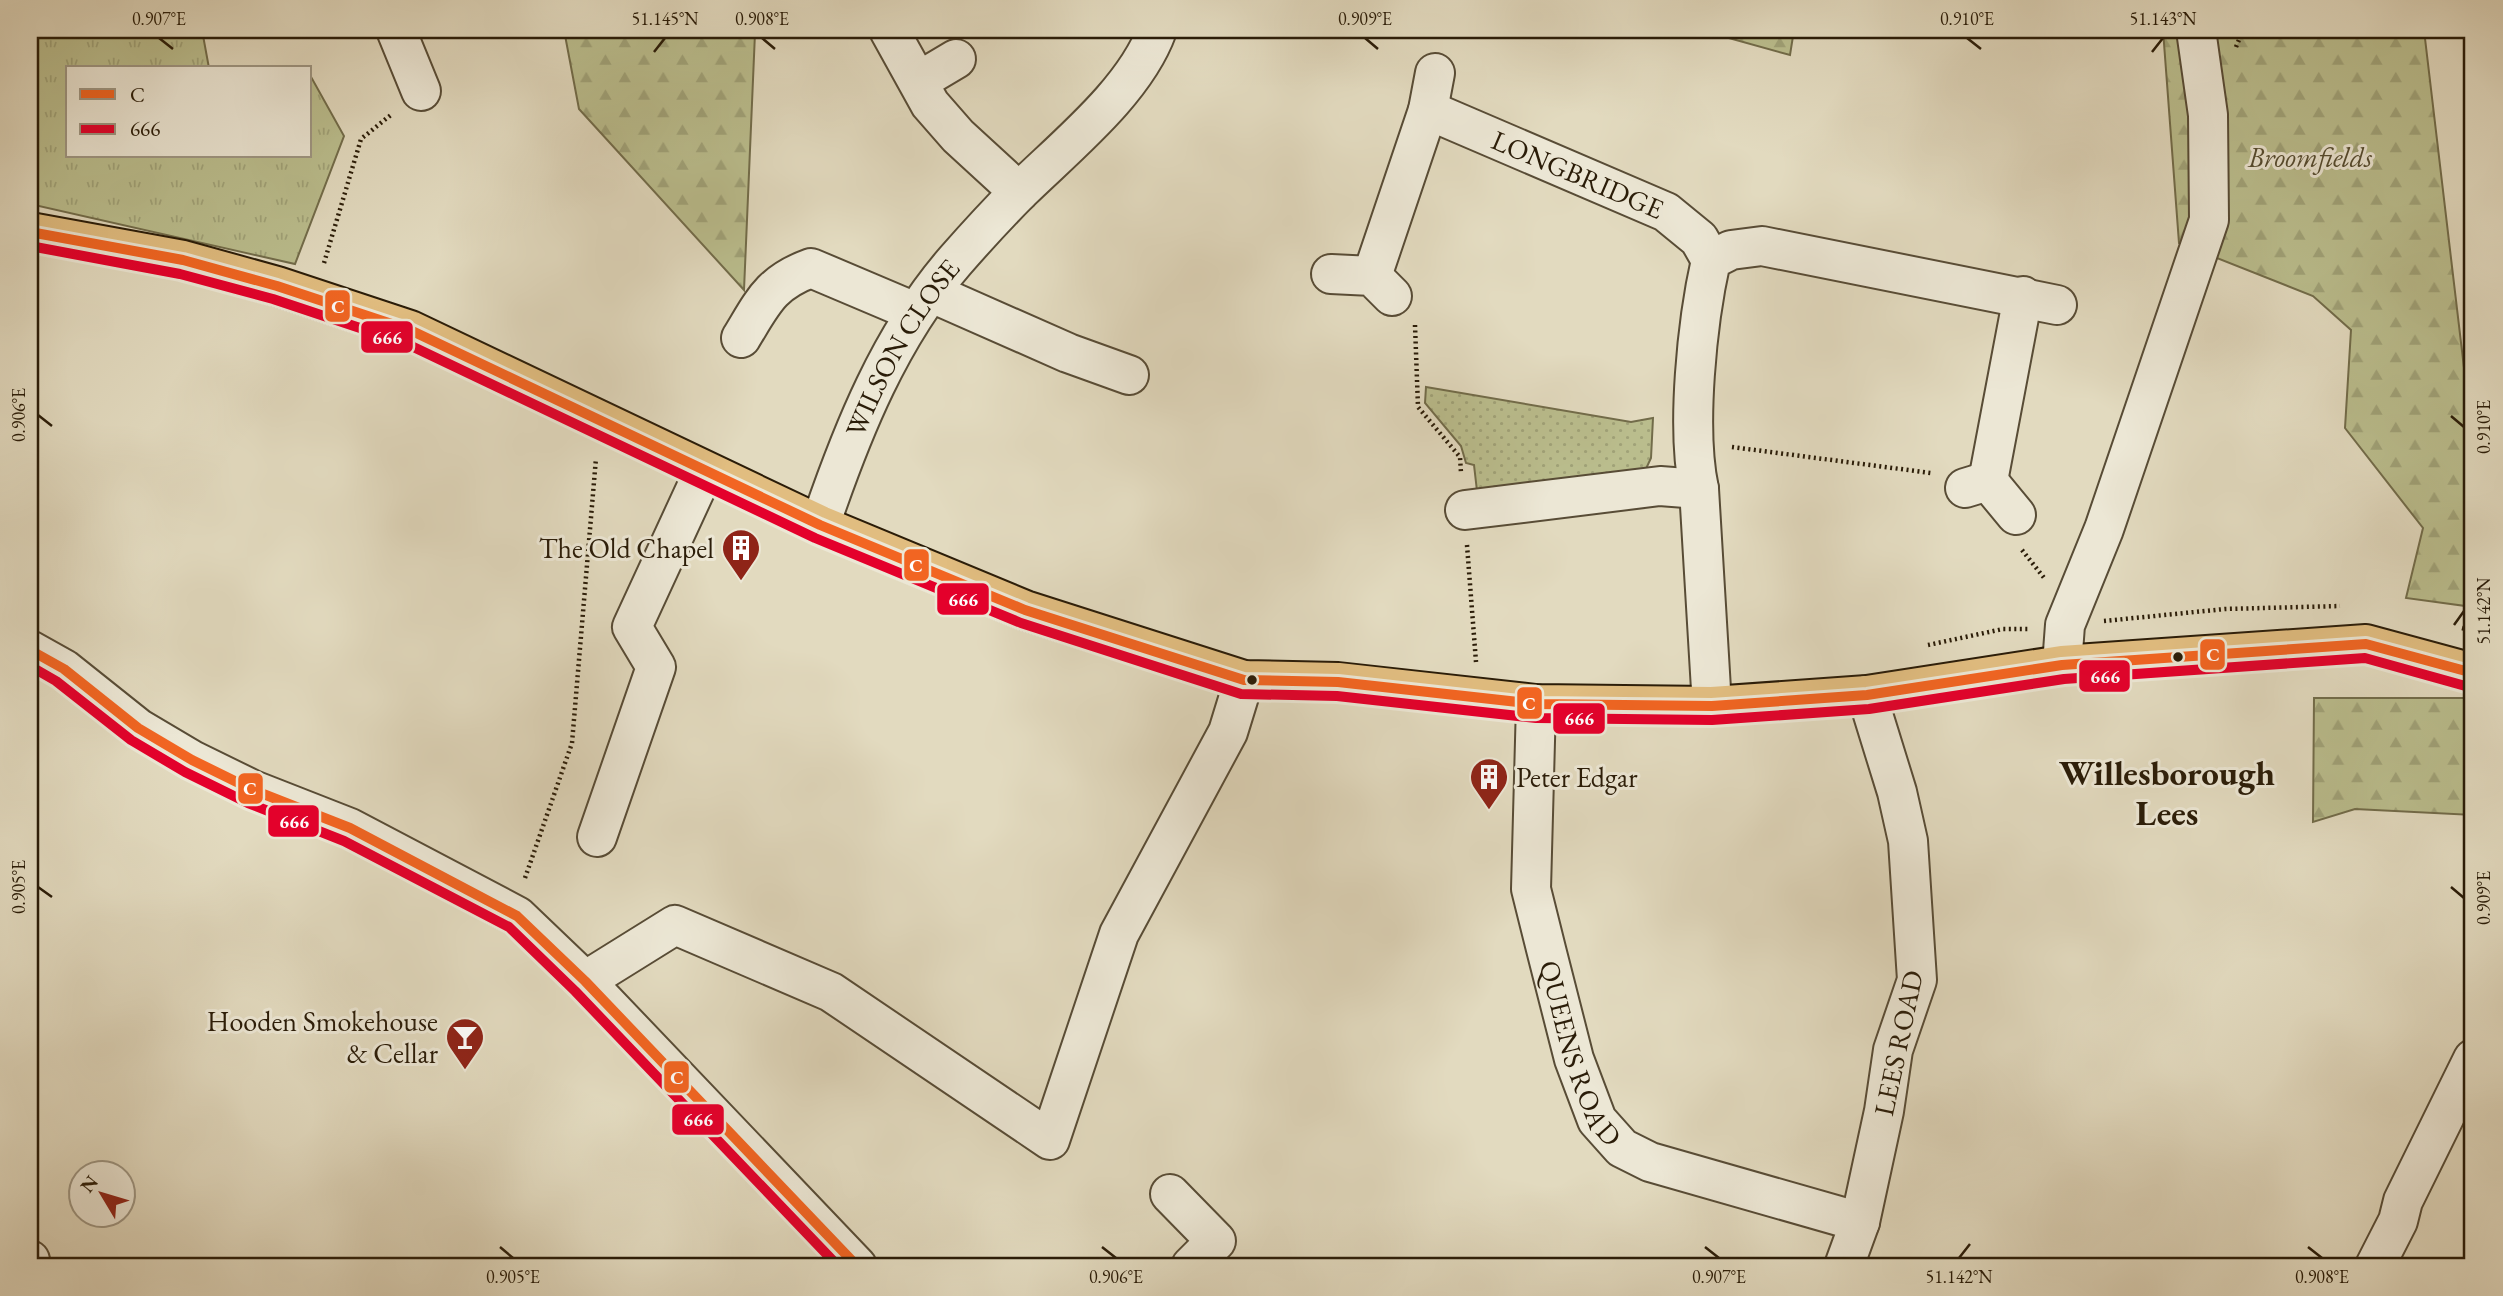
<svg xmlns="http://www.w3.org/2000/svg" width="2503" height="1296" font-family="'EB Garamond',serif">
  <defs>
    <pattern id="grass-dots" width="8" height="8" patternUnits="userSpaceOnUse" patternTransform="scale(1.75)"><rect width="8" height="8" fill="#babd8d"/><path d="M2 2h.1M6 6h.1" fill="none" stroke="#a0a278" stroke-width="1.8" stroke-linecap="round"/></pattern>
    <pattern id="forest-firs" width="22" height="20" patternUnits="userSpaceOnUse" patternTransform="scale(1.75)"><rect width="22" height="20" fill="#babd8d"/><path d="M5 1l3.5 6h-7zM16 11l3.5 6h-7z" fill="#a0a278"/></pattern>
    <pattern id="park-tufts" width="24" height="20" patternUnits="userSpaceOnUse" patternTransform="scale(1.75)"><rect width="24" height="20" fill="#babd8d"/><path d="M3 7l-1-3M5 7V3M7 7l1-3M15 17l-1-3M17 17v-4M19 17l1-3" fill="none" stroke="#a0a278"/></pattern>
  </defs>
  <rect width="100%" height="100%" fill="#e2dabf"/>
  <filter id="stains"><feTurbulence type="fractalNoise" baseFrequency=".00286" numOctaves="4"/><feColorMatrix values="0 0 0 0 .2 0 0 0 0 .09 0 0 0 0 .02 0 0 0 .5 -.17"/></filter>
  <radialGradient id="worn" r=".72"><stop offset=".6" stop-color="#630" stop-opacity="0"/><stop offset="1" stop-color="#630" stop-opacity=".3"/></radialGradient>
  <!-- grass -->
  <path fill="url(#grass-dots)" stroke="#726c4a" stroke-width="2" d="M1426,387L1631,422L1653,418L1651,458L1644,473L1477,491L1474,465L1466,463L1461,446L1425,403Z"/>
  <!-- forest -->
  <g fill="url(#forest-firs)" stroke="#726c4a" stroke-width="2">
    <path d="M564,30H759L755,33L744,290L579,109Z"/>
    <path d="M1700,30H1794L1790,55Z"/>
    <path d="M2163,30H2424L2473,444V607L2406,598L2423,528L2345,428L2351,330L2313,296L2179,243Z"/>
    <path d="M2314,698H2473V815L2355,809L2313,822Z"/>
  </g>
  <!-- park -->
  <path fill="url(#park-tufts)" stroke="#726c4a" stroke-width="2" d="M30,30H202L209,68H68V156H310V75L344,136L295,264L30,204Z"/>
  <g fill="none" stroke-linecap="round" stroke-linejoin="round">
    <defs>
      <g id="minor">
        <path d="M396,30L421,91"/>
        <path d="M889,30L930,104L958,136L1019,192"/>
        <path d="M919,81L956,59"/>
        <path id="s1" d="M1428,110L1666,212L1699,239L1711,260"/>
        <path d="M1331,274L1372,276L1392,296"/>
        <path d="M1372,276L1428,110L1435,73"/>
        <path d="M932,293L1068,353L1129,375"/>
        <path d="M741,338C763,302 770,283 811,268L915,312"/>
        <path d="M1988,481L2023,296"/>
        <path d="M1965,488L1988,481L2016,515"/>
        <path d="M1465,510L1660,486L1699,489"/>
        <path id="s2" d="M820,525C852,431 890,336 955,261C976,237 998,213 1020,191C1066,146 1135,91 1157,30"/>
        <path d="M30,650L64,669L138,728L192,760L253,790L350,828L517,916L585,981L857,1266"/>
        <path d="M2062,665L2065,625L2104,529L2209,220L2208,115L2196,30"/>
        <path id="s3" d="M1536,704L1531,889L1546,949L1574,1059L1597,1120L1622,1148L1650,1162L1860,1222"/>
        <path d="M1712,706L1699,489C1686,428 1697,322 1711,260L1731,250L1762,246L2057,305"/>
        <path d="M597,837L656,667L632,627L704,471"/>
        <path d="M585,981L675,925L831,992L1050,1140L1119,934L1228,732L1244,680"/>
        <path d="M1170,1194L1216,1241L1191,1266"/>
        <path d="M30,1260L31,1266"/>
        <path d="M1844,1266L1860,1222L1884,1111L1893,1050L1917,980L1908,841L1897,792L1867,695"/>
        <path d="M2375,1266L2398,1221L2403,1201L2473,1059"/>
      </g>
      <path id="major" d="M30,232L183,260L277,286L410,330L820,525L1025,610L1244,680L1338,682L1536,704L1712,706L1867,695L2062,665L2366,644L2473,673"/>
    </defs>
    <!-- minor casing -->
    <use href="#minor" stroke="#584c36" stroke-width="42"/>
    <!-- major casing -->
    <use href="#major" stroke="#2a1c08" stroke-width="42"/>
    <!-- path -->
    <g stroke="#2a1c08" stroke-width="4.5" stroke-dasharray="2 3.5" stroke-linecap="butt">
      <path d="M2236,47L2243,30"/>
      <path d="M324,263L361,139L392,114"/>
      <path d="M1415,325L1418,407L1460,457L1461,473"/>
      <path d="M1732,447L1931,473"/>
      <path d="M1467,545L1476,662"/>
      <path d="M2022,550L2045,579"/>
      <path d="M2104,621L2225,609L2340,606"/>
      <path d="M2462,628L2473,631"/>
      <path d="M1928,645L2003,629H2030"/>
      <path d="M525,878L572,743L596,458"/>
    </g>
    <!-- minor -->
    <use href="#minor" stroke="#ece7d5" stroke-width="38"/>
    <!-- major -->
    <use href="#major" stroke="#e1bd80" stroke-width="38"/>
    <defs>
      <g id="bus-1">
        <path d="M30,232L183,260L277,286L410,330L820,525L1025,610L1244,680L1338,682L1536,704L1712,706L1867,695L2062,665L2366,644L2473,673"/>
        <path d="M30,650L64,669L138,728L192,760L253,790L350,828L517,916L585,981L857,1266"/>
      </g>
      <g id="bus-2">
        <path d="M30,246L180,274L273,299L405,343L815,538L1021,623L1241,694L1337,696L1536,718L1712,720L1869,709L2064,679L2365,658L2469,687"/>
        <path d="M30,666L56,681L131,740L185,772L248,803L344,841L509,927L575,991L838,1266"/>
      </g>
    </defs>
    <!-- bus-1 casing -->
    <use href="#bus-1" stroke="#ece7d5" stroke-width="16"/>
    <!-- bus-2 casing -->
    <use href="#bus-2" stroke="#ece7d5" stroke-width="16"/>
    <!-- bus-1 -->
    <use href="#bus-1" stroke="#f26522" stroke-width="10"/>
    <!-- bus-2 -->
    <use href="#bus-2" stroke="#e4002b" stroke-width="10"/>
  </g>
  <!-- ticks -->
  <path fill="none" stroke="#2a1c08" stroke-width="2.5" d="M159,38L173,49M762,38L775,49M1365,38L1378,49M1967,38L1981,49M654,52L665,38M2152,52L2163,38M38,415L52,426M2451,416L2464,427M2454,625L2464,611M38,887L52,897M2451,887L2464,898M500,1247L513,1258M1102,1247L1116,1258M1705,1247L1719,1258M2308,1247L2322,1258M1959,1258L1970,1244"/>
  <!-- icons -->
  <defs>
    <symbol id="building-pin" viewBox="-11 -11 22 30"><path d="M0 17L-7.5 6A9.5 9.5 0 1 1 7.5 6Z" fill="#8f2418" stroke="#ece7d5"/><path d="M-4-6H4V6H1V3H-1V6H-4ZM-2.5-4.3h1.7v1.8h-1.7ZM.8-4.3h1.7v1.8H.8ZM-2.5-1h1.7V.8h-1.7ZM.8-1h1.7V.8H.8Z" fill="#fff"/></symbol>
    <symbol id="bar-pin" viewBox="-11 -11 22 30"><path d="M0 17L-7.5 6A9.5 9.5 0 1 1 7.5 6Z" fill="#8f2418" stroke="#ece7d5"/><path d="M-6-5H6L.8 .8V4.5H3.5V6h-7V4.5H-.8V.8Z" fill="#fff"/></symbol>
  </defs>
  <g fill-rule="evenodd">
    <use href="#building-pin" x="719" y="526" width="44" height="60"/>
    <use href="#building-pin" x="1467" y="755" width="44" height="60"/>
    <use href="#bar-pin" x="443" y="1015" width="44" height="60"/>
  </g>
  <!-- markers -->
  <g fill="#2a1c08" stroke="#ece7d5" stroke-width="2.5">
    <circle cx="2178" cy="657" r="6"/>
    <circle cx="1252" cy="680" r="6"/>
  </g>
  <g text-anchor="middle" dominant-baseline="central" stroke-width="6" stroke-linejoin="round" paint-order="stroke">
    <!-- park labels -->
    <g font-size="28" font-style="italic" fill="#554c30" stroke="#ece7d5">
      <text x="2310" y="157">Broomfields</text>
    </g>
    <!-- street labels -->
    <g font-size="28" fill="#2a1c08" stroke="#ece7d5">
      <text stroke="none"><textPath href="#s1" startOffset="163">LONGBRIDGE</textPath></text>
      <text stroke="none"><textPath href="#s2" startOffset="196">WILSON CLOSE</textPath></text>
      <text transform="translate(1898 1043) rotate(-78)">LEES ROAD</text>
      <text stroke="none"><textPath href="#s3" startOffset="357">QUEENS ROAD</textPath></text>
    </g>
    <!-- poi labels -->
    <g font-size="28" fill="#2a1c08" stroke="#ece7d5" text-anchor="end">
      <text x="714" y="548">The Old Chapel</text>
      <text x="1516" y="777" text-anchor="start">Peter Edgar</text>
      <text x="438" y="1021">Hooden Smokehouse<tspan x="438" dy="32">&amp; Cellar</tspan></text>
    </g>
    <!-- district labels -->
    <g font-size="35" font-weight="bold" fill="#2a1c08" stroke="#ece7d5">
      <text x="2167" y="772">Willesborough<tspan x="2167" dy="40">Lees</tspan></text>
    </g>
  </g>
  <g stroke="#ece7d5" stroke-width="2.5">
    <rect x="324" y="289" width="27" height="34" rx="7" fill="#f26522"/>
    <rect x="360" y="320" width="54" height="34" rx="7" fill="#e4002b"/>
    <rect x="903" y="548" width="27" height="34" rx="7" fill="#f26522"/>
    <rect x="936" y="582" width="54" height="34" rx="7" fill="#e4002b"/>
    <rect x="2199" y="638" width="27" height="33" rx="7" fill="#f26522"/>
    <rect x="2078" y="659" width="53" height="34" rx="7" fill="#e4002b"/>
    <rect x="1516" y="686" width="27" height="34" rx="7" fill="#f26522"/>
    <rect x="1552" y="702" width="54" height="33" rx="7" fill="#e4002b"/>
    <rect x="237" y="772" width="27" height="33" rx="7" fill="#f26522"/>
    <rect x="267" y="804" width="53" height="34" rx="7" fill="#e4002b"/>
    <rect x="663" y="1060" width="27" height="34" rx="7" fill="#f26522"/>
    <rect x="671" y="1103" width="54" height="33" rx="7" fill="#e4002b"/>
  </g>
  <g font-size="19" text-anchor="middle" font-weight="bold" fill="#fff">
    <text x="338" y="313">C</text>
    <text x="387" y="344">666</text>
    <text x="916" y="572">C</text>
    <text x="963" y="606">666</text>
    <text x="2213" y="661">C</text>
    <text x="2105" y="683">666</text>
    <text x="1529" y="710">C</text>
    <text x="1579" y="725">666</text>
    <text x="250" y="795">C</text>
    <text x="294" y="828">666</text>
    <text x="677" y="1084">C</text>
    <text x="698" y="1126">666</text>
  </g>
  <!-- margin -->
  <rect width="2503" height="1296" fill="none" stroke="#e2dabf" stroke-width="77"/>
  <!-- legend -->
  <rect x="66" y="66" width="245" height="91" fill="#ece7d5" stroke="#9e9683" stroke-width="2"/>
  <rect x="80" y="89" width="35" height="10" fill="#f26522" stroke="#9e9683" stroke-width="2"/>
  <text x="130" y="102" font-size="21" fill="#2a1c08">C</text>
  <rect x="80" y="124" width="35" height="10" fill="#e4002b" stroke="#9e9683" stroke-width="2"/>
  <text x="130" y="136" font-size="21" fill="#2a1c08">666</text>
  <!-- north arrow -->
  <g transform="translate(102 1194) rotate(308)"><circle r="33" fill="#ece7d5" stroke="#9e9683" stroke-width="2"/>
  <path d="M0-5L12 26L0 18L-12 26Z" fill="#8f2418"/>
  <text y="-10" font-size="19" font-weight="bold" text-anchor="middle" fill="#2a1c08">N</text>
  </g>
  <rect x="38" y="38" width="2426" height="1220" fill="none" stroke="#2a1c08" stroke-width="2.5"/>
  <g font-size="18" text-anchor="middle" fill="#2a1c08">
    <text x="159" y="25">0.907°E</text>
    <text x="665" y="25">51.145°N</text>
    <text x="762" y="25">0.908°E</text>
    <text x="1365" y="25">0.909°E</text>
    <text x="1967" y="25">0.910°E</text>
    <text x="2163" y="25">51.143°N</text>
    <text transform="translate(19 415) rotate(-90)" y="6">0.906°E</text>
    <text transform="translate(2484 427) rotate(-90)" y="6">0.910°E</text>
    <text transform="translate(2484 611) rotate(-90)" y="6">51.142°N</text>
    <text transform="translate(19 887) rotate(-90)" y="6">0.905°E</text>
    <text transform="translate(2484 898) rotate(-90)" y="6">0.909°E</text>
    <text x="513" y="1283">0.905°E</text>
    <text x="1116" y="1283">0.906°E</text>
    <text x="1719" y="1283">0.907°E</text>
    <text x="1959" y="1283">51.142°N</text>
    <text x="2322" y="1283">0.908°E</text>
  </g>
  <rect width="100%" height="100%" filter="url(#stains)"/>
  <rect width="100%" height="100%" fill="url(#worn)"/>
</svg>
